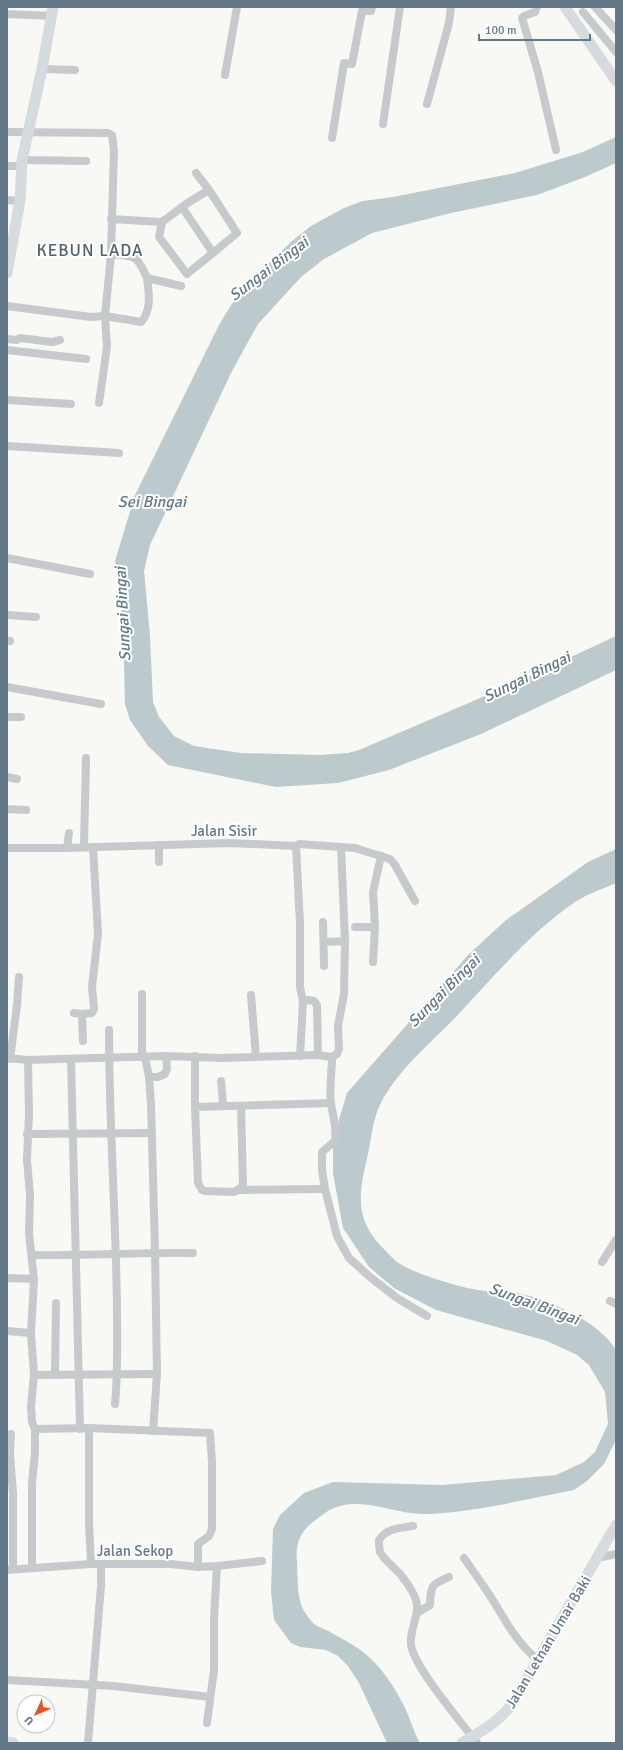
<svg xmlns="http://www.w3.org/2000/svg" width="623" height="1750" font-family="Signika,sans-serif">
  <rect width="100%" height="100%" fill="#f8f8f5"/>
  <!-- water -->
  <g fill="#bcc9cd">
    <path d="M616,137V163L585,177L537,195L451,213L372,233L324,259L301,277L258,324L232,371L150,545L144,571L150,636L153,702L159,717L174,736L194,746L241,753L319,755L348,753L359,750L513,684L616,636V670L481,734L389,770L338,783L276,787L168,765L148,746L130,720L125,704L123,624L115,561L135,495L219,325L239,292L292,241L311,226L344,208L363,201L393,197L515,173L583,152Z"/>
    <path d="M616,849V883C603,889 587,894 575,902C528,934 491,980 452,1021C428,1045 400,1069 383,1099C374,1114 372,1132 369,1149C361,1187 351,1214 381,1246C386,1251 391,1257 397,1262C414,1274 464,1289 485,1291C496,1292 508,1291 519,1293C550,1301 599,1321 616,1350V1440L604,1464L587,1481L574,1490C526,1499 477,1512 428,1514C395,1516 360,1493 328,1511C323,1514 318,1518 313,1522C300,1531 295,1546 297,1561C298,1578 296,1600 306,1614C315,1628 319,1626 332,1633C344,1640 360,1648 370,1658C383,1670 395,1688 403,1704C410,1717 413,1731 420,1743H387L359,1683L348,1666L338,1656L326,1650L300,1647L291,1643L274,1620L271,1592L273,1529L280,1515L304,1493L333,1482L443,1485L556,1475L584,1462L595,1452L608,1424L605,1392L589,1365L577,1355L547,1341L436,1310L394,1288L369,1267L343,1228L333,1173V1140L347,1093L469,954L505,921L588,862Z"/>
  </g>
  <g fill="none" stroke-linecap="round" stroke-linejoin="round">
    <!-- street -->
    <g stroke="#c6cacd" stroke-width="8">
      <path d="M537,7L535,12L524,16L522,18L538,72L556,150"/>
      <path d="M595,7L616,30"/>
      <path d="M583,12L616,52"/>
      <path d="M7,14L52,16"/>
      <path d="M42,69L75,70"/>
      <path d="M225,75L237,7"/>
      <path d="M427,104L449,23L451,7"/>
      <path d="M383,124L400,7"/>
      <path d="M7,132L108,133L112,135L114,150L111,254L105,316L91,317L7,306"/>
      <path d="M332,138L344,63L352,64L362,11H371L372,7"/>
      <path d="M22,160L86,161"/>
      <path d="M7,166H21"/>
      <path d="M7,200L20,201"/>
      <path d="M182,207L213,253L237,233L209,190"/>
      <path d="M111,219L162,222L189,202L209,190L196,173"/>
      <path d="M162,222L159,237L187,274L213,253"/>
      <path d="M111,254C137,257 136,254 147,278"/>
      <path d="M7,339L17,340L20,338L52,342L60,340"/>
      <path d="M7,350L86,359"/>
      <path d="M7,400L71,404"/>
      <path d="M99,403L107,347L105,316L141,322C152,310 149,292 147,278L181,286"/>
      <path d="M7,446L119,453"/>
      <path d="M7,558L90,574"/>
      <path d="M7,615L36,617"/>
      <path d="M7,641H10"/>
      <path d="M7,687L101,704"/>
      <path d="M7,717H21"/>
      <path d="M7,777L17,779"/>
      <path d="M7,809L26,810"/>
      <path d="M296,846L300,924V987L303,1002L300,1056"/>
      <path d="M84,847L86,758"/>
      <path d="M7,848H67L230,843L296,846L299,844L355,848L390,859L395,865L415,901"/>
      <path d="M67,848L69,833"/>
      <path d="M159,862V845"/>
      <path d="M323,922L324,966"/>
      <path d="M355,927H375L373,892L381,856"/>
      <path d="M325,942L345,941"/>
      <path d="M373,962L375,927"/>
      <path d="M142,994V1057"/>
      <path d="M251,995L256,1057"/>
      <path d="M303,1002L307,1000L314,1001L317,1005L318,1055"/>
      <path d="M74,1013L82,1014L83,1041"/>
      <path d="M82,1014L92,1013L94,1009L92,987L98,934L93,847"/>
      <path d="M109,1030C109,1123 116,1217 117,1310C117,1342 118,1373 115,1404"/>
      <path d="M195,1056V1107L198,1183L202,1190L205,1191L234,1192L241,1188L243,1184L241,1106"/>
      <path d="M145,1057L149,1077L151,1103L155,1252L157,1374L153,1431"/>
      <path d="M332,1057C332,1071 329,1090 331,1104C333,1117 337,1127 335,1141L322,1152V1170L325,1189L337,1236L349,1258L370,1277L397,1298L427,1316"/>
      <path d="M7,1058L28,1060L166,1056L221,1058L318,1055L332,1057L337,1054L339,1049L338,1026L344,994L345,941L341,848"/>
      <path d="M10,1059L17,1005L19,977"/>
      <path d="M71,1059L80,1429"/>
      <path d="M28,1060L29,1114L27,1160L30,1195L29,1233L34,1279L31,1333L34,1375L31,1406L32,1422L35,1429V1453L32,1483V1567"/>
      <path d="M149,1077H158L165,1074L167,1069L166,1056"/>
      <path d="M221,1081L223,1105"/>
      <path d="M195,1107L331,1103"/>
      <path d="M27,1134L152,1133"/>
      <path d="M238,1190L325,1189"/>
      <path d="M33,1255C86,1256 140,1252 193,1253"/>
      <path d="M602,1262L616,1240"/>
      <path d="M7,1278L34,1279"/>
      <path d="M610,1301L616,1304"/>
      <path d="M7,1331L31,1333"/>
      <path d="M55,1374L56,1303"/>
      <path d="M34,1375L157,1374"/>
      <path d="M89,1428V1523L91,1564"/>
      <path d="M35,1429L89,1428L210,1433L212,1462V1529L209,1536L198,1544V1567"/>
      <path d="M11,1434L10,1453L13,1494V1569"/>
      <path d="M413,1526C401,1528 386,1528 379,1540C379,1544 379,1548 380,1552C384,1560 394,1567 400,1574C406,1581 411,1589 415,1597C422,1613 409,1628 411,1645C414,1667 461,1722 477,1743"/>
      <path d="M464,1558C475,1574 487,1590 497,1607C509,1627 520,1646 539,1661"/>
      <path d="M597,1558L616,1554"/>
      <path d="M7,1570L91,1564H171L198,1567L217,1566L262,1561"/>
      <path d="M417,1613L430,1605C431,1586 430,1585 449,1577"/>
      <path d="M8,1680L113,1686L210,1697"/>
      <path d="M207,1723L214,1670V1618L217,1566"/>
      <path d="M88,1743L101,1586V1565"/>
    </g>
    <!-- secondary -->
    <g stroke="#d6dbdf" stroke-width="11">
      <path d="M565,7L616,81"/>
      <path d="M7,273L20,201L22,160L42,69L53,7"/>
      <path d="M7,1742L13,1743"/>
      <path d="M462,1743C481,1731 499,1722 513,1703L616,1525"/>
    </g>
  </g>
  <g text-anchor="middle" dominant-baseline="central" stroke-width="4" stroke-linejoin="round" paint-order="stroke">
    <!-- street labels -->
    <g font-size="15" fill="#657888" stroke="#fff">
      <text x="224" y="831">Jalan Sisir</text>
      <text x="135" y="1551">Jalan Sekop</text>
      <text transform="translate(548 1642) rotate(-59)">Jalan Letnan Umar Baki</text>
    </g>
    <!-- water labels -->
    <g font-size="16" font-style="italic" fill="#617a83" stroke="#fff">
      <text transform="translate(269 269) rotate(-37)">Sungai Bingai</text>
      <text x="152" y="502">Sei Bingai</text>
      <text transform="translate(123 614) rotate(-93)">Sungai Bingai</text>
      <text transform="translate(527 677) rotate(-26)">Sungai Bingai</text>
      <text transform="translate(444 991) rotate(-45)">Sungai Bingai</text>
      <text transform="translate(534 1304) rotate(20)">Sungai Bingai</text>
    </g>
    <!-- quarter labels -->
    <g font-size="17" letter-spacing="1" fill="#54616c" stroke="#fff">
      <text x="90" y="250">KEBUN LADA</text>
    </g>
  </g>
  <!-- border -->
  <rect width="623" height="1750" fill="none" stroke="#657888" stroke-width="16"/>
  <!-- north arrow -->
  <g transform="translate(36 1714) rotate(226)"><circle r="19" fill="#ffffff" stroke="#c1c9cf"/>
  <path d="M0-3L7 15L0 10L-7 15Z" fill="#ec5121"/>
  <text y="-6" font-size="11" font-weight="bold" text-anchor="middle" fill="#657888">U</text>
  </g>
  <!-- scale -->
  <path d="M479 34v6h111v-6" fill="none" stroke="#657888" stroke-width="2"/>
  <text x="485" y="34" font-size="12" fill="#657888" stroke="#ffffff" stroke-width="3" paint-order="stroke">100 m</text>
</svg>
